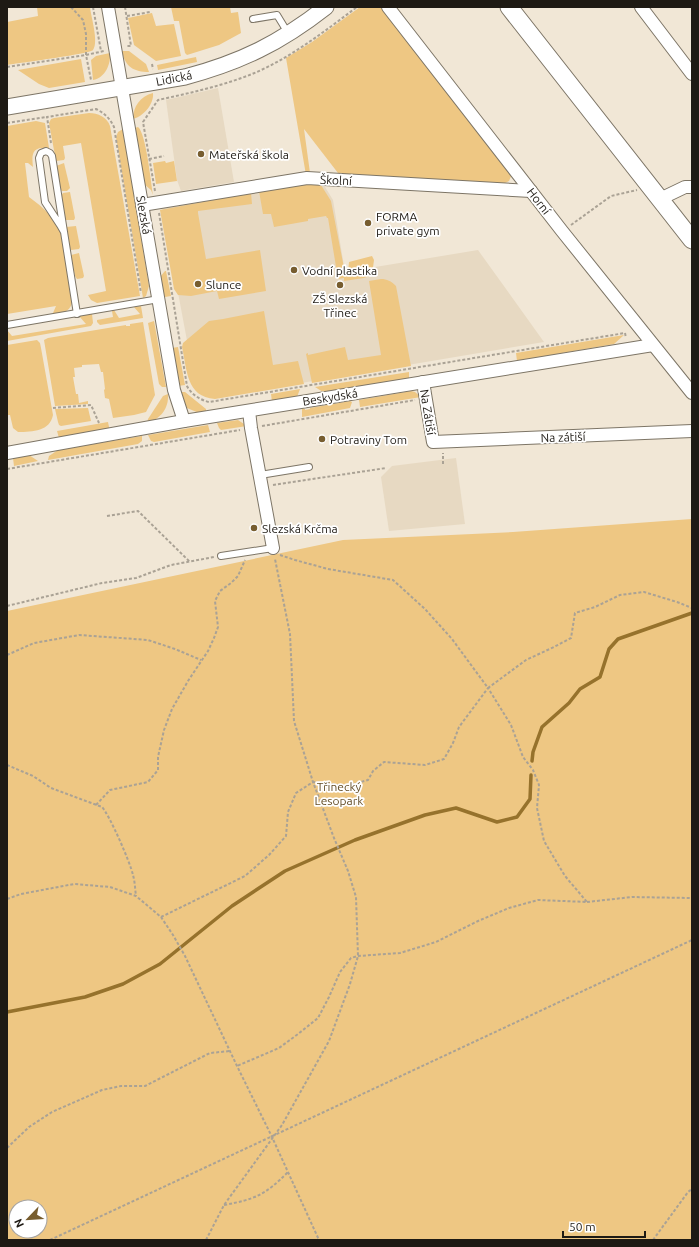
<svg xmlns="http://www.w3.org/2000/svg" width="699" height="1247" font-family="Ubuntu,sans-serif">
<rect width="100%" height="100%" fill="#f1e7d6"/>
<g fill="#e7d9c2">
<polygon points="218,88 234,182 181,191 177,180 166,100"/>
<polygon points="322,182 333,200 345,272 478,250 544,342 213,398 194,378 162,207 304,183"/>
<polygon points="456,458 465,524 389,531 381,477 392,466"/>
</g>
<g fill="#eec783" fill-rule="evenodd">
<path d="M 37,7 L 90,7 C 91,17 99,42 93,50 C 90,54 18,63 7,65 L 7,22 L 38,16 Z"/>
<polygon points="171,7 230,7 231,13 238,12 241,33 219,45 187,55 185,53 179,21 174,21"/>
<polygon points="360,7 380,7 512,174 509,181 503,184 348,176 338,173 304,129 310,173 306,175 286,58 312,42"/>
<polygon points="152,13 156,26 174,24 181,56 156,61 134,45 128,18"/>
<path d="M 122,51 L 129,51 L 146,64 L 149,72 C 134,72 125,67 122,51 Z"/>
<path d="M 110,53 C 111,64 105,78 93,80 L 91,60 L 96,56 Z"/>
<polygon points="196,57 197,62 158,70 157,65"/>
<polygon points="81,59 85,82 49,88 39,84 18,70"/>
<path d="M 153,93 C 154,104 144,116 133,119 C 133,107 140,96 153,93 Z"/>
<path d="M 89,113 C 98,113 107,117 110,126 L 140,296 L 97,303 L 91,300 L 88,295 L 106,291 L 81,143 L 63,146 L 65,158 L 64,160 L 56,161 L 49,123 L 51,119 L 54,118 Z"/>
<path d="M 36,121 L 45,123 L 49,148 C 34,147 31,151 33,167 L 28,163 L 25,163 L 29,197 C 43,207 57,220 63,236 L 72,303 C 69,313 62,313 53,313 L 56,306 L 7,314 L 7,126 Z"/>
<path d="M 138,127 C 146,133 151,183 153,195 L 151,190 L 144,184 L 135,128 Z"/>
<polygon points="123,129 149,286 146,296 143,298 116,137 118,132"/>
<polygon points="165,161 166,163 174,161 177,181 156,184 153,163"/>
<polygon points="64,163 70,188 67,191 62,191 60,189 56,166"/>
<polygon points="315,184 321,185 331,201 345,273 348,272 349,262 372,256 374,260 372,275 364,278 344,281 344,278 338,279 328,218 327,218 326,216 308,219 308,221 274,227 271,214 263,214 259,191 295,185"/>
<polygon points="70,192 75,218 74,220 65,220 61,196 63,193"/>
<polygon points="251,193 252,204 198,211 198,213 206,259 260,250 266,291 219,299 217,291 191,296 178,295 174,289 160,210"/>
<polygon points="76,226 80,247 79,249 71,250 69,246 66,227"/>
<polygon points="79,253 84,276 83,278 77,279 75,276 71,255"/>
<polygon points="165,271 166,271 171,296 165,297 162,293 160,277"/>
<path d="M 381,279 C 387,279 391,281 396,286 L 411,366 L 312,383 L 306,354 L 308,353 L 308,355 L 345,347 L 348,360 L 381,355 L 369,281 Z"/>
<polygon points="141,306 143,318 100,325 97,322 97,320 113,317 112,311 114,310 119,318 140,314 134,307"/>
<path d="M 264,311 L 273,365 L 298,361 L 304,384 L 215,399 C 186,397 187,369 182,347 L 183,343 L 209,321 L 223,319 Z"/>
<polygon points="92,314 93,323 91,326 7,341 7,330 12,336 86,324 79,316"/>
<polygon points="154,321 166,387 162,387 159,384 148,323"/>
<polygon points="143,322 155,395 146,412 134,415 113,418 109,399 105,398 104,390 105,389 103,372 101,372 99,364 82,365 82,367 74,368 75,377 73,377 76,394 78,394 79,403 88,401 88,404 55,406 44,340 48,338 126,325 126,326 130,326 130,324"/>
<polygon points="624,335 614,344 517,361 516,353"/>
<path d="M 37,340 L 40,343 L 41,348 L 53,415 C 50,431 33,432 18,432 L 13,428 L 10,415 L 7,415 L 7,345 Z"/>
<polygon points="178,347 185,385 178,386 172,348"/>
<polygon points="409,372 409,379 329,392 323,392 315,387"/>
<polygon points="300,389 297,397 272,402 271,394"/>
<polygon points="411,391 415,392 421,397 360,407 359,400"/>
<polygon points="179,392 185,392 206,409 206,413 199,413 187,408"/>
<path d="M 168,394 C 169,409 160,419 147,423 L 148,419 L 163,396 Z"/>
<polygon points="350,401 352,402 350,408 302,417 302,409 305,409 305,410 310,409 310,408"/>
<polygon points="88,408 91,421 61,426 59,425 58,422 55,409"/>
<polygon points="238,420 247,426 221,430 219,428 217,423"/>
<polygon points="108,422 110,432 59,438 57,431"/>
<polygon points="208,425 210,432 154,442 151,441 148,435"/>
<polygon points="142,436 142,441 138,444 48,460 49,456 58,450"/>
<polygon points="29,455 38,461 14,466 13,458"/>
<path d="M 692,519 L 692,1240 L 7,1240 L 7,611 L 343,540 L 513,532 ZM 16,1207 L 40,1207 L 40,1231 L 16,1231 Z"/>
</g>
<g fill="none" stroke-linecap="round" stroke-linejoin="round">
<g stroke="#96722c" stroke-width="3.5">
<polyline points="532,761 533,752 542,727 569,703 580,689 600,677 609,649 618,639 692,613"/>
<polyline points="7,1012 85,997 123,984 160,964 232,906 285,871 355,840 425,815 456,808 497,822 517,817 530,799 531,775"/>
</g>
<defs>
<g id="service">
<polyline points="253,19 277,15 288,33"/>
<polyline points="64,232 60,225 45,202 39,158 41,153 46,151 50,153 52,156 77,314"/>
<polyline points="7,325 159,299"/>
<polyline points="260,475 309,467"/>
<polyline points="221,556 273,548"/>
</g>
<g id="minor">
<polyline points="108,7 174,390 184,421"/>
<polyline points="388,7 562,231 692,393"/>
<polyline points="641,7 692,74"/>
<polyline points="660,199 685,187 692,187"/>
<polyline points="142,205 307,178 531,191"/>
<polyline points="423,382 433,442 692,431"/>
<polyline points="249,411 251,428 273,548"/>
<polyline points="7,453 184,421 653,345"/>
</g>
<path id="tertiary" d="M 7,107 L 185,77 C 241,62 280,43 326,7"/>
<polyline id="secondary" points="509,7 692,240"/>
</defs>
<use href="#service" stroke="#7d7566" stroke-width="8"/>
<use href="#minor" stroke="#7d7566" stroke-width="14"/>
<use href="#tertiary" stroke="#7d7566" stroke-width="17"/>
<use href="#secondary" stroke="#7d7566" stroke-width="19"/>
<g stroke="#aaa295" stroke-width="2" stroke-dasharray="3 2" stroke-linecap="butt">
<polyline points="71,7 83,20 86,34 86,55 91,80"/>
<polyline points="93,7 101,51"/>
<polyline points="125,7 131,46 126,46"/>
<polyline points="127,16 150,12"/>
<polyline points="152,64 153,69"/>
<polyline points="7,67 86,55 104,51"/>
<polyline points="7,123 47,117"/>
<path d="M 51,143 L 47,117 L 96,109 C 104,113 110,118 114,127 L 141,293"/>
<polyline points="149,159 164,156"/>
<path d="M 155,191 L 143,122 L 158,100 C 190,93 222,86 252,74 C 289,59 325,31 357,7"/>
<path d="M 159,213 L 187,386 C 191,394 200,400 209,402 L 625,333 L 626,338"/>
<polyline points="571,225 611,196 637,190"/>
<polyline points="53,408 91,405 99,423"/>
<polyline points="262,426 415,400"/>
<polyline points="443,464 443,453"/>
<polyline points="7,469 240,430"/>
<polyline points="273,485 386,468"/>
<polyline points="107,516 138,511 190,562"/>
<polyline points="280,555 295,560 328,569 393,580 425,609 452,639 488,688 526,660 554,647 571,638 575,613 595,607 620,595 644,592 677,602 692,608"/>
<polyline points="7,606 102,583 136,578 171,565 214,557"/>
<polyline points="7,655 34,643 79,635 148,640 175,649 201,660"/>
<path d="M 7,765 L 33,776 L 51,788 L 102,807 C 110,816 130,862 133,875 C 135,882 135,889 136,896"/>
<polyline points="96,805 110,790 148,782 158,770 158,757 164,730 172,709 188,681 208,651 214,638 218,627 215,601 220,591 231,583 238,576 245,560"/>
<polyline points="7,899 21,894 74,884 110,887 136,896 161,917 173,935 185,956 237,1066 272,1137 319,1240"/>
<polyline points="587,902 632,897 692,898"/>
<polyline points="161,917 245,876 269,855 286,836 288,812 296,793 313,782 347,786 368,780 373,771 384,762 425,765 444,759 453,743 459,727 488,688 511,725 523,757 533,770 539,785 537,808 544,841 565,876 587,902 538,900 509,908 478,921 436,942 400,953 358,956 351,958 340,972 329,997 318,1018 298,1034 279,1048 237,1066"/>
<polyline points="7,1148 29,1127 52,1112 102,1090 121,1086 145,1086 210,1053 230,1051"/>
<path d="M 224,1205 C 256,1199 265,1195 288,1172"/>
<polyline points="50,1240 692,940"/>
<polyline points="206,1240 224,1205 282,1125 329,1041 350,984 358,956 356,897 348,871 334,838 313,782 294,721 290,634 275,559"/>
<polyline points="653,1240 688,1192 692,1189"/>
</g>
<use href="#service" stroke="#fff" stroke-width="6"/>
<use href="#minor" stroke="#fff" stroke-width="12"/>
<use href="#tertiary" stroke="#fff" stroke-width="15"/>
<use href="#secondary" stroke="#fff" stroke-width="17"/>
</g>
<g fill="#775d2f" stroke="#fff" stroke-width="1.5">
<circle cx="201" cy="154" r="4"/>
<circle cx="368" cy="223" r="4"/>
<circle cx="294" cy="270" r="4"/>
<circle cx="198" cy="284" r="4"/>
<circle cx="340" cy="285" r="4"/>
<circle cx="322" cy="439" r="4"/>
<circle cx="254" cy="528" r="4"/>
</g>
<g text-anchor="middle" dominant-baseline="central" stroke-width="3.5" stroke-linejoin="round" paint-order="stroke">
<g font-size="12" fill="#1e1a14" stroke="#fff">
<text transform="translate(174 78) rotate(-11)">Lidická</text>
<text transform="translate(336 180) rotate(3)">Školní</text>
<text transform="translate(539 201) rotate(52)">Horní</text>
<text transform="translate(144 215) rotate(80)">Slezská</text>
<text transform="translate(330 397) rotate(-9)">Beskydská</text>
<text transform="translate(428 412) rotate(81)">Na Zátiší</text>
<text transform="translate(563 437) rotate(-2)">Na zátiší</text>
</g>
<g font-size="12" fill="#1e1a14" stroke="#fff" text-anchor="start">
<text x="209" y="154">Mateřská škola</text>
<text x="376" y="216">FORMA<tspan x="376" dy="14">private gym</tspan></text>
<text x="302" y="270">Vodní plastika</text>
<text x="206" y="284">Slunce</text>
<text x="340" y="298" text-anchor="middle">ZŠ Slezská<tspan x="340" dy="14">Třinec</tspan></text>
<text x="330" y="439">Potraviny Tom</text>
<text x="262" y="528">Slezská Krčma</text>
</g>
<g font-size="12" fill="#644e28" stroke="#fff">
<text x="339" y="786">Třinecký<tspan x="339" dy="14">Lesopark</tspan></text>
</g>
</g>
<rect width="699" height="1247" fill="none" stroke="#1e1a14" stroke-width="16"/>
<g transform="translate(28 1219) rotate(245)"><circle r="19" fill="#ffffff" stroke="#a5a3a1"/>
<path d="M0-3L7 15L0 10L-7 15Z" fill="#775d2f"/>
<text y="-6" font-size="11" font-weight="bold" text-anchor="middle" fill="#1e1a14">N</text>
</g>
<path d="M563 1231v6h82v-6" fill="none" stroke="#1e1a14" stroke-width="2"/>
<text x="569" y="1231" font-size="12" fill="#1e1a14" stroke="#ffffff" stroke-width="3" paint-order="stroke">50 m</text>
</svg>
